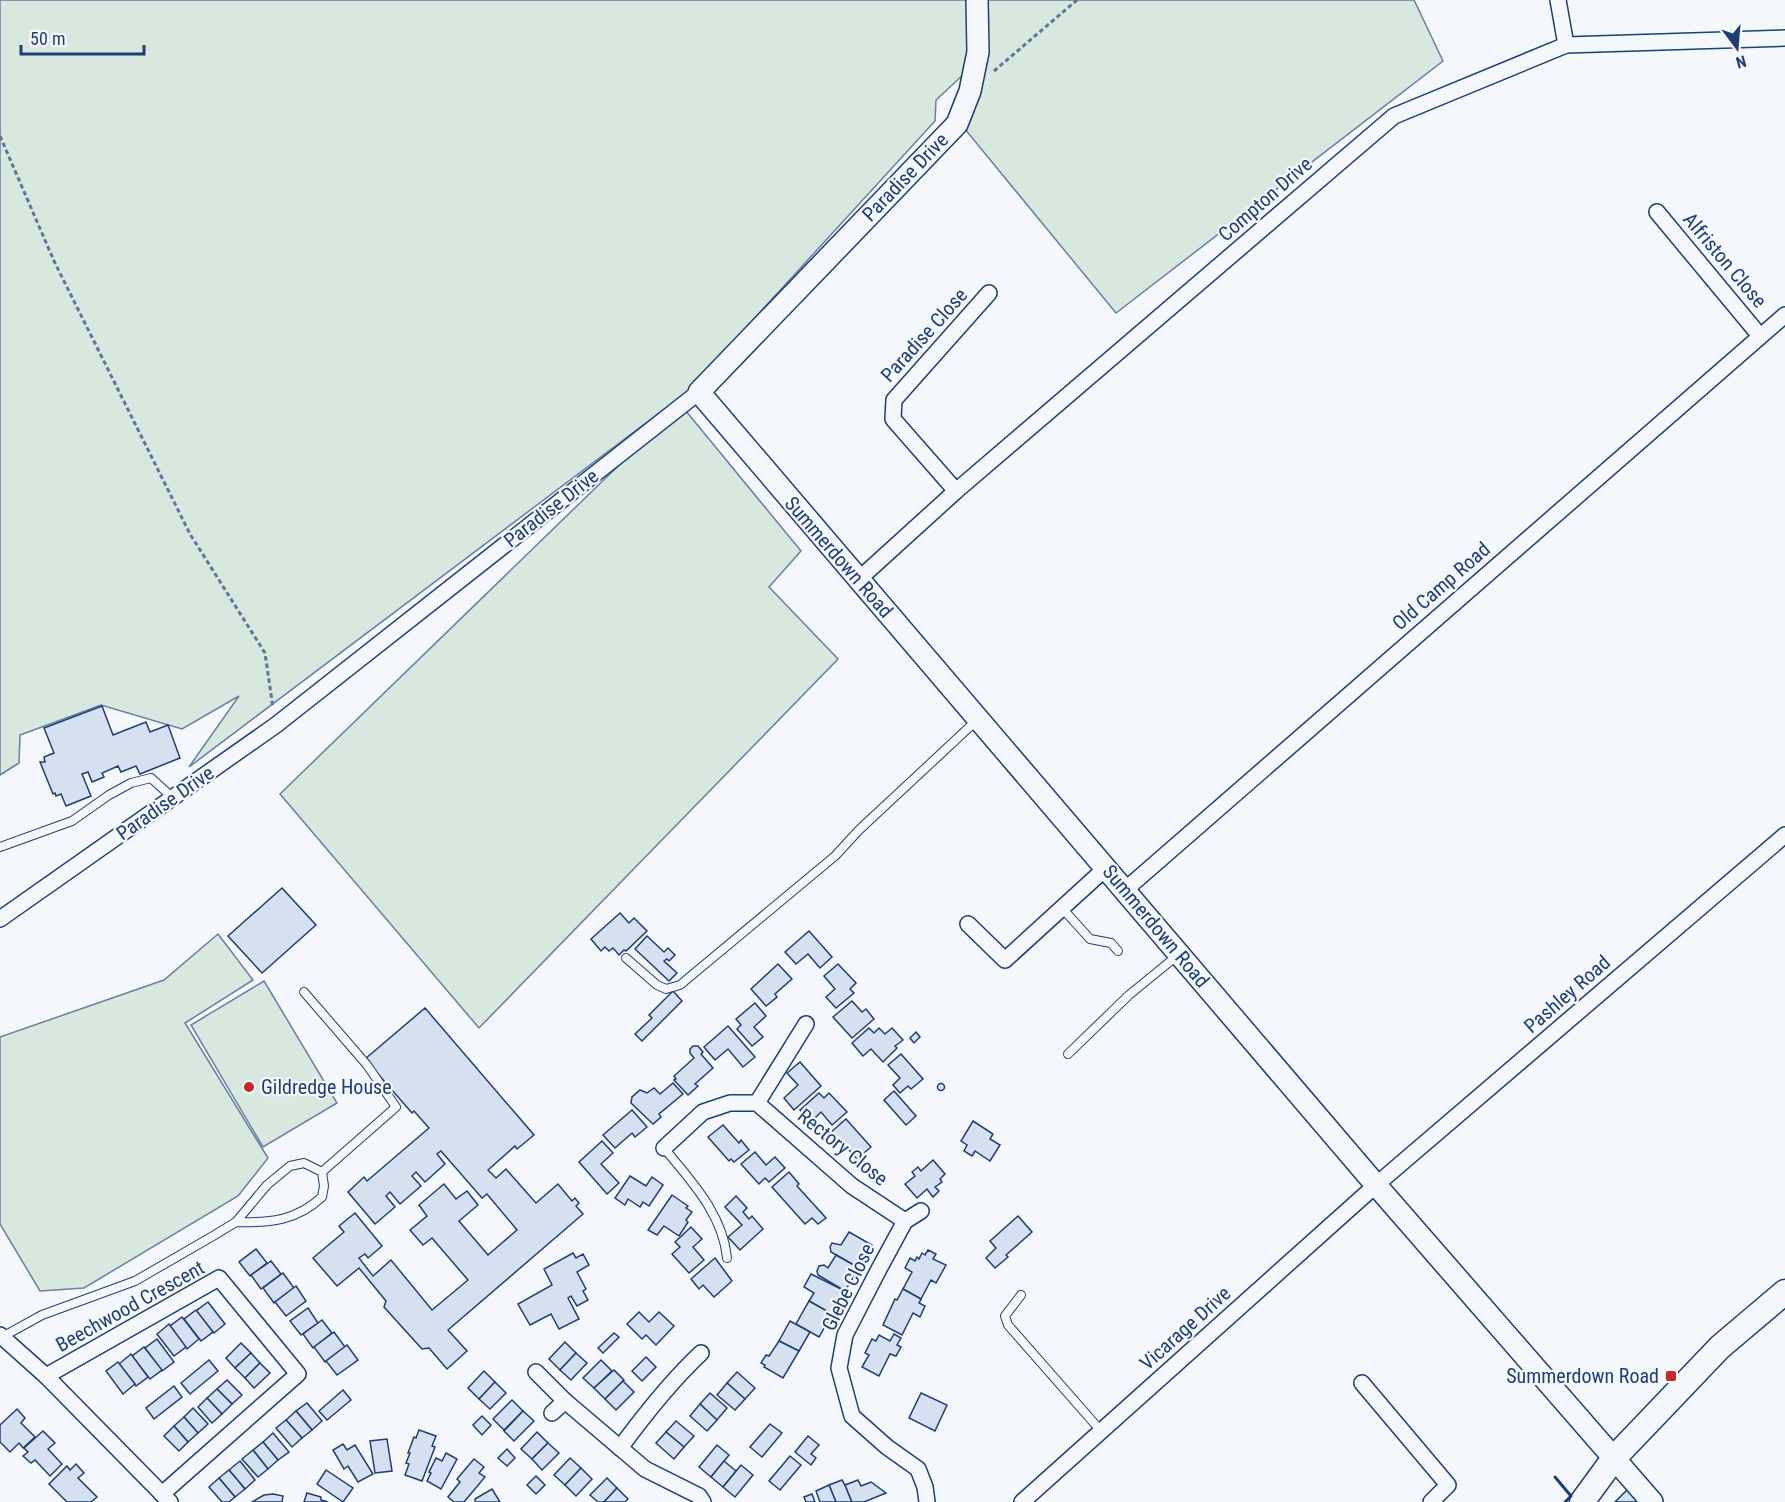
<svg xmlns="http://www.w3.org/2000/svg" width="1785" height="1502" font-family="'Roboto Condensed',sans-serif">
<rect width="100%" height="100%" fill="#f4f7fb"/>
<g fill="#d7e8df" stroke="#687fa3" stroke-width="1.5">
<polygon points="0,0 1414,0 1443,61 1116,313 955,117 980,59 936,100 935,121 687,392 189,767 239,696 182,729 101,705 20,735 19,763 0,775"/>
<polygon points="681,405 801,551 769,587 838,659 479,1028 280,794"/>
<polygon points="218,934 253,980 185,1023 268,1158 238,1196 84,1288 40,1291 0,1224 0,1037 164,980"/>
<polygon points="264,981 337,1103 263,1147 191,1025"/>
</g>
<g fill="#d5e0f0" stroke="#1d3f73" stroke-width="1.5">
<polygon points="102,706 113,735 146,722 150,732 168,725 180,758 140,774 136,766 121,772 118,766 102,773 104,777 92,782 88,772 82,774 91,796 66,806 61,794 56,796 55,793 53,794 40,762 45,762 44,757 54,753 44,728"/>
<polygon points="282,888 316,925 262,973 228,936"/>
<polygon points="620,913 629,923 634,918 647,931 626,951 624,950 619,955 613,948 609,951 605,947 601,951 591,939"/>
<polygon points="809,931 832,957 820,968 808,954 796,964 785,952"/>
<polygon points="647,936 664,952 668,948 675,955 669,961 667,959 664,961 677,973 669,981 635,949"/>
<polygon points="778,964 792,979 775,994 777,997 766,1006 751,989"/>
<polygon points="838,964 856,983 850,989 854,993 836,1008 826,997 835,989 824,976"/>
<polygon points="673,991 682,1001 642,1041 635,1034 652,1018 649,1015"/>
<polygon points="852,1001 862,1012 866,1009 874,1019 852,1038 833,1017"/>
<polygon points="755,1003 766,1016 754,1027 763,1037 752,1046 737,1029 741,1025 736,1019"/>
<polygon points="425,1008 534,1135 517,1149 515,1146 488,1170 496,1178 506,1169 536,1203 558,1184 572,1201 575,1198 579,1203 576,1206 583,1214 448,1330 467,1351 447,1369 429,1348 422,1349 384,1307 386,1301 359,1268 337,1286 313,1258 344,1232 339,1226 355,1213 382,1246 368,1258 365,1254 359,1258 373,1276 391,1260 432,1310 468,1280 432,1238 423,1245 410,1230 427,1216 419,1205 444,1184 456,1199 467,1191 478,1205 459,1221 488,1255 517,1230 487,1194 482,1198 441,1151 437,1154 445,1164 425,1182 416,1172 412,1176 421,1186 400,1204 390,1192 386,1196 395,1207 375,1224 348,1192 364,1177 367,1181 429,1128 414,1111 412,1113 365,1059"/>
<polygon points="728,1026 755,1057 743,1067 728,1049 715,1060 704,1047"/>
<polygon points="869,1028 874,1033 879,1028 885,1034 892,1028 903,1040 895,1046 897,1048 883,1062 871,1049 863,1056 852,1043"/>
<polygon points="916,1032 920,1037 914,1043 910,1038"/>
<polygon points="693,1046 698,1046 703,1052 701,1054 713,1068 695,1084 698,1086 688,1095 674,1080 676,1079 674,1076 694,1058 690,1053 690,1049"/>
<polygon points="901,1054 923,1079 911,1089 908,1086 900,1093 893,1085 900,1078 888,1065"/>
<polygon points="800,1062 821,1086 794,1110 784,1098 798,1085 787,1073"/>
<polygon points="673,1083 683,1094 659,1114 661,1117 653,1124 631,1103 632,1097 640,1090 647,1093 654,1088 660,1094"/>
<circle cx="941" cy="1087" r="3.5"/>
<polygon points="894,1091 916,1116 906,1125 884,1100"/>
<polygon points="819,1093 824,1098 829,1093 847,1112 832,1125 821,1112 811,1122 800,1110"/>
<polygon points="632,1110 647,1127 635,1137 632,1133 615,1148 603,1135"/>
<polygon points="846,1119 871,1147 857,1159 842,1142 840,1144 830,1133"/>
<polygon points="973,1121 993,1134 990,1139 1000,1145 990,1161 975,1151 972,1156 964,1151 967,1145 961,1141"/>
<polygon points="723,1125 739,1143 741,1140 749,1150 734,1162 731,1159 729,1161 708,1137"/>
<polygon points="602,1141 613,1153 601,1164 619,1183 607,1194 579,1162"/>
<polygon points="755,1152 766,1165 775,1157 785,1168 769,1182 765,1178 759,1184 741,1164"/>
<polygon points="933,1160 945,1174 940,1179 942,1182 935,1187 939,1191 933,1197 927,1189 917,1198 905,1184 915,1176 912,1172 918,1167 921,1171"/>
<polygon points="789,1172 799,1184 797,1186 826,1218 818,1224 812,1218 805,1224 772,1187"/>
<polygon points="630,1176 646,1186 652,1177 663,1185 649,1206 643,1202 640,1207 628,1199 625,1205 615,1198"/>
<polygon points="672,1195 688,1206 686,1208 692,1212 686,1220 688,1222 679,1236 664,1226 657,1235 648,1230"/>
<polygon points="736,1196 747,1208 743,1212 749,1219 752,1216 763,1229 740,1250 728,1237 742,1225 725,1207"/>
<polygon points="1018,1216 1032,1232 1006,1255 1008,1257 995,1268 986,1258 996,1248 990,1241"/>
<polygon points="691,1227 702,1239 693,1247 704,1260 689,1273 672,1254 680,1247 675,1242"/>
<polygon points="849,1232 872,1245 859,1268 831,1252 830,1247 832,1243 841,1245"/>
<polygon points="256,1249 267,1263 250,1276 239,1262"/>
<polygon points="928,1250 936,1254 933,1259 946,1265 936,1283 931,1280 921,1299 903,1289 912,1272 905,1268 910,1258 915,1261 917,1257 919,1259 922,1253 925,1255"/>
<polygon points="573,1253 576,1258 583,1254 589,1265 577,1272 586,1289 583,1291 588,1300 577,1306 571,1296 568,1298 579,1319 559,1329 551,1314 530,1325 518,1304 552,1285 544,1269"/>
<polygon points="836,1255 859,1268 845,1291 818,1275 817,1271 819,1266 824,1265 828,1268"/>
<polygon points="715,1258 732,1281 714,1297 703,1285 699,1289 691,1279"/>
<polygon points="271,1261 281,1274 261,1289 251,1275"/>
<polygon points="283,1273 294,1288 274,1303 263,1288"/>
<polygon points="811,1274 845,1291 832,1314 809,1301 814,1293 804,1287"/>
<polygon points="296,1286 306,1301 286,1316 275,1302"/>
<polygon points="903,1289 921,1299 919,1303 925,1306 920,1317 913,1313 902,1335 883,1325 895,1299 897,1300"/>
<polygon points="809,1301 832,1314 819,1337 796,1324"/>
<polygon points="208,1302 225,1324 214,1333 196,1311"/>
<polygon points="308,1308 318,1323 301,1335 290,1321"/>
<polygon points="196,1310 213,1332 201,1341 184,1319"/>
<polygon points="639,1312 649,1322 659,1312 674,1326 656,1345 646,1335 642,1339 627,1324"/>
<polygon points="182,1317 199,1339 187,1349 170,1326"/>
<polygon points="322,1320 332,1333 313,1348 303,1334"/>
<polygon points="790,1321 810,1332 799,1351 779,1341"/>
<polygon points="169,1324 186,1347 174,1356 157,1334"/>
<polygon points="334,1332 345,1347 325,1362 314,1347"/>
<polygon points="614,1333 619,1337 603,1353 598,1348"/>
<polygon points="894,1334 901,1338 897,1345 901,1347 896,1356 890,1354 879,1376 862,1367 869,1355 865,1353 872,1339 876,1341 879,1335 890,1341"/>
<polygon points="157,1339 174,1362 162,1371 145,1348"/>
<polygon points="779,1341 799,1351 783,1378 764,1367 765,1365 761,1363 766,1355 769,1356"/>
<polygon points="565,1342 576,1353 560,1370 549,1359"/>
<polygon points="241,1343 251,1353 235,1368 226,1358"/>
<polygon points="347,1345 358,1360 337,1375 326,1361"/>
<polygon points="144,1347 162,1370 150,1379 132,1356"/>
<polygon points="251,1353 260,1363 245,1378 235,1368"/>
<polygon points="576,1353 587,1363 571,1380 560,1370"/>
<polygon points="131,1354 148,1377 136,1386 119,1364"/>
<polygon points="646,1357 656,1367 642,1381 632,1371"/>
<polygon points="209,1360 218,1371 190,1394 181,1383"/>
<polygon points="601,1360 612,1371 594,1388 583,1378"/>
<polygon points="118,1362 135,1384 123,1394 106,1371"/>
<polygon points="260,1363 270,1373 254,1388 245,1378"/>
<polygon points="614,1370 624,1380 605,1399 594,1388"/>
<polygon points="484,1371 495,1382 479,1399 468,1388"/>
<polygon points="737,1372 755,1388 745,1399 727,1383"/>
<polygon points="227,1380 242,1395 232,1404 217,1389"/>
<polygon points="623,1381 634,1392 616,1410 605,1399"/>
<polygon points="495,1382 506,1393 490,1409 479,1399"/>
<polygon points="727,1383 745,1399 735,1410 717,1395"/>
<polygon points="174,1386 182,1397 154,1419 146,1408"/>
<polygon points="217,1389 232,1404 222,1414 207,1398"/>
<polygon points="343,1390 351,1400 327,1420 319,1411"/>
<polygon points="710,1393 727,1408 717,1420 700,1404"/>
<polygon points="921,1393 947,1405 935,1431 909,1418"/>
<polygon points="207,1398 222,1414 212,1423 198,1407"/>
<polygon points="512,1400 523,1411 504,1430 493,1419"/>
<polygon points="307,1403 322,1421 312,1430 296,1411"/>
<polygon points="700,1404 717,1420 707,1431 690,1416"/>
<polygon points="193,1408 208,1424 198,1433 184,1417"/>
<polygon points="17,1409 25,1418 21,1423 35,1437 23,1448 19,1443 10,1452 0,1442 0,1425"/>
<polygon points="296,1411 312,1430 302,1438 286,1420"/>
<polygon points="523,1411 534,1421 514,1441 504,1431"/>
<polygon points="482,1416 491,1425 482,1435 473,1425"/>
<polygon points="184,1417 198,1433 188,1442 174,1426"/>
<polygon points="286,1420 302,1438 292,1447 276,1428"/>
<polygon points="676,1421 694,1436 684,1447 666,1432"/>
<polygon points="770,1424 782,1433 762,1457 750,1447"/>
<polygon points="174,1426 188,1442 179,1451 164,1436"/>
<polygon points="419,1430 436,1436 432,1446 435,1447 422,1481 405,1475 409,1464 406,1463 410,1453 408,1453 414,1437 416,1438"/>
<polygon points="43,1431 55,1443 48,1449 62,1464 50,1476 35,1460 31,1463 23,1456 28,1452 24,1448"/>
<polygon points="537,1432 548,1443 532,1459 521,1449"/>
<polygon points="666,1432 684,1447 674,1459 656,1443"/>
<polygon points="273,1433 289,1452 278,1460 263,1442"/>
<polygon points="808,1436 819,1445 811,1454 816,1458 811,1465 795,1452"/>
<polygon points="387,1439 392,1471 375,1473 370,1441"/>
<polygon points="263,1442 278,1460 268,1469 253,1450"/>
<polygon points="548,1443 559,1453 542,1470 532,1459"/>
<polygon points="343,1444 347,1450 355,1445 373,1474 358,1482 348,1466 344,1469 333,1450"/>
<polygon points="717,1445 729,1455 711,1477 699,1467"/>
<polygon points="507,1449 515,1458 507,1466 498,1458"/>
<polygon points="253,1450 268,1469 258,1477 242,1459"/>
<polygon points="446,1453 457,1459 441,1489 427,1481 431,1473 429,1472 436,1458 442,1461"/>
<polygon points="790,1456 801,1465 780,1490 769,1481"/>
<polygon points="570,1458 581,1468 565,1485 554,1475"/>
<polygon points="474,1459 484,1467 479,1473 485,1477 464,1502 454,1502 448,1497 460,1482 457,1479"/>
<polygon points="240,1461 255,1480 245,1489 229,1470"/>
<polygon points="724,1461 736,1471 723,1487 711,1477"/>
<polygon points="76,1464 84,1473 78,1478 97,1497 91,1502 67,1502 49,1484 67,1466 70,1470"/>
<polygon points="741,1465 753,1475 735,1497 723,1487"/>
<polygon points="581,1468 592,1479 576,1496 565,1485"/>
<polygon points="229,1470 245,1489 235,1497 219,1478"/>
<polygon points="326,1470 353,1488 343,1502 317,1484"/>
<polygon points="536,1476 545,1485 536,1494 527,1485"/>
<polygon points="219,1478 235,1497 229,1502 222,1502 209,1487"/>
<polygon points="607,1478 617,1488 604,1502 598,1502 590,1495"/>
<polygon points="842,1480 845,1485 852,1502 836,1502 829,1485"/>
<polygon points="858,1480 861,1486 871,1482 886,1493 864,1502 852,1502 845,1485"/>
<polygon points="829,1485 836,1502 820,1502 816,1491"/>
<polygon points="617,1488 628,1499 625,1502 604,1502"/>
<polygon points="492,1489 500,1502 475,1502 475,1499"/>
<polygon points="1628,1489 1637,1502 1615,1502"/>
<polygon points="307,1493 321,1497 321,1500 328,1502 304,1502"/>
<polygon points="273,1494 283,1496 282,1502 252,1502 264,1495"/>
<polygon points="812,1494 815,1502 806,1502 804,1497"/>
</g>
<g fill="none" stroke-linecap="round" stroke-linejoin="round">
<defs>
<g id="lane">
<polyline points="0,847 72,821 109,795 131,783 151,778 173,798"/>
<polyline points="1062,908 1090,939 1111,943 1118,951"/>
<polyline points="626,958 657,985 666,989 680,985 835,856 859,830 977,720"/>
<polyline points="304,992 367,1065 396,1107 322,1172"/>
<polyline points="1068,1054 1129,995 1178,955"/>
<path d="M 664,1148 C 691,1181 723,1214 727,1258"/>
<polyline points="1021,1295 1005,1316 1008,1325 1101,1431"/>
<path d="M 2,1337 L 42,1315 L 135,1281 L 213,1236 L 236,1222 L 267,1185 L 290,1166 L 304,1163 L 322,1172 L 324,1186 L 322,1197 C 296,1221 270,1223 236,1222"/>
</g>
<g id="street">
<polyline points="1558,0 1566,45"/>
<polyline points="1657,212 1760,336"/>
<polyline points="956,491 893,419 894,400 989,293"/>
<polyline points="858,580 956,491 1394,116 1566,45 1785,38"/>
<polyline points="1125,890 1785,315"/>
<polyline points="0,919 276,725 699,392"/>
<polyline points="968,924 1005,960 1107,867"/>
<polyline points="806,1024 757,1103 852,1186 905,1221"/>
<polyline points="664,1148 703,1112 730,1103 757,1103"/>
<polyline points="921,1211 905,1221 879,1269 845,1335 839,1368 852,1416 887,1447 918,1469 925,1487 927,1502"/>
<polyline points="0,1335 46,1376 170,1502"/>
<polyline points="536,1372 565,1401 645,1469 699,1496 703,1502"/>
<polyline points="46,1376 219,1278 298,1374 162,1494"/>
<polyline points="1362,1383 1448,1485 1431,1502"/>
<polyline points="552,1413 565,1401"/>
<path d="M 620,1448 C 645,1414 670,1382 701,1353"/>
<polyline points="1022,1502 1376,1185 1785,835"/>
</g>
<polyline id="secondary" points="977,0 978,52 970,91 957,124 699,392 1376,1185 1652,1502"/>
<polyline id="primary" points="1582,1502 1615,1457 1720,1347 1785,1292"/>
</defs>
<use href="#lane" stroke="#1d3f73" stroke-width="10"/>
<use href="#street" stroke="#1d3f73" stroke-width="18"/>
<use href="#secondary" stroke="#1d3f73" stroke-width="24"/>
<use href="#primary" stroke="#1d3f73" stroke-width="27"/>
<g stroke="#5e769c" stroke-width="3" stroke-dasharray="4.5 3" stroke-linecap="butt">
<polyline points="994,71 1077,0"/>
<polyline points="0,136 54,261 190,534 265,653 273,708"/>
</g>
<use href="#lane" stroke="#f4f7fb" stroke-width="8"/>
<use href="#street" stroke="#f4f7fb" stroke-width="15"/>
<use href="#secondary" stroke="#f4f7fb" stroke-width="21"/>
<use href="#primary" stroke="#f4f7fb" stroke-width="24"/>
<polyline stroke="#1d3f73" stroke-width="3" points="1555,1477 1571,1496 1565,1502"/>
</g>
<g fill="#c62828" stroke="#f4f7fb" stroke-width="2">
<circle cx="249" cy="1087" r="6"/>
<rect x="1665" y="1370" width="12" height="12" rx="3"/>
</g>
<g text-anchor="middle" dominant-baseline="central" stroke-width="4.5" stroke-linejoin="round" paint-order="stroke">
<g font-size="20" fill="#1d3f73" stroke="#f4f7fb">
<text transform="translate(905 177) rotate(-46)">Paradise Drive</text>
<text transform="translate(1265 199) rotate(-41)">Compton Drive</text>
<text transform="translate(1725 260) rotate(50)">Alfriston Close</text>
<text transform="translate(924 335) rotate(-48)">Paradise Close</text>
<text transform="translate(551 508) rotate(-38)">Paradise Drive</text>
<text transform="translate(839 557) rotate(49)">Summerdown Road</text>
<text transform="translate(1441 586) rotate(-41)">Old Camp Road</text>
<text transform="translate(165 803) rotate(-35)">Paradise Drive</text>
<text transform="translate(1156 926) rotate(50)">Summerdown Road</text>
<text transform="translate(1567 994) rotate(-41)">Pashley Road</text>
<text transform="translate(843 1147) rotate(39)">Rectory Close</text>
<text transform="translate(848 1287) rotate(-64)">Glebe Close</text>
<text transform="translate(130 1306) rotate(-29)">Beechwood Crescent</text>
<text transform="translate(1185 1328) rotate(-42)">Vicarage Drive</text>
</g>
<g font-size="20" fill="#1d3f73" stroke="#f4f7fb" text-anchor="start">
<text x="261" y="1087">Gildredge House</text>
<text x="1659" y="1376" text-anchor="end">Summerdown Road</text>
</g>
</g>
<g transform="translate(1737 48) rotate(164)" stroke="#f4f7fb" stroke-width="4.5" paint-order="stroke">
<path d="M0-4.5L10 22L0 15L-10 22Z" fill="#1d3f73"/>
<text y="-9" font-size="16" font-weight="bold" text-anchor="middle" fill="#1d3f73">N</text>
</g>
<path d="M21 45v9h123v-9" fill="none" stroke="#1d3f73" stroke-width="3"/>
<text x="30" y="45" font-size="18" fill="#1d3f73" stroke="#f4f7fb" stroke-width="4.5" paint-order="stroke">50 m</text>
</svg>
